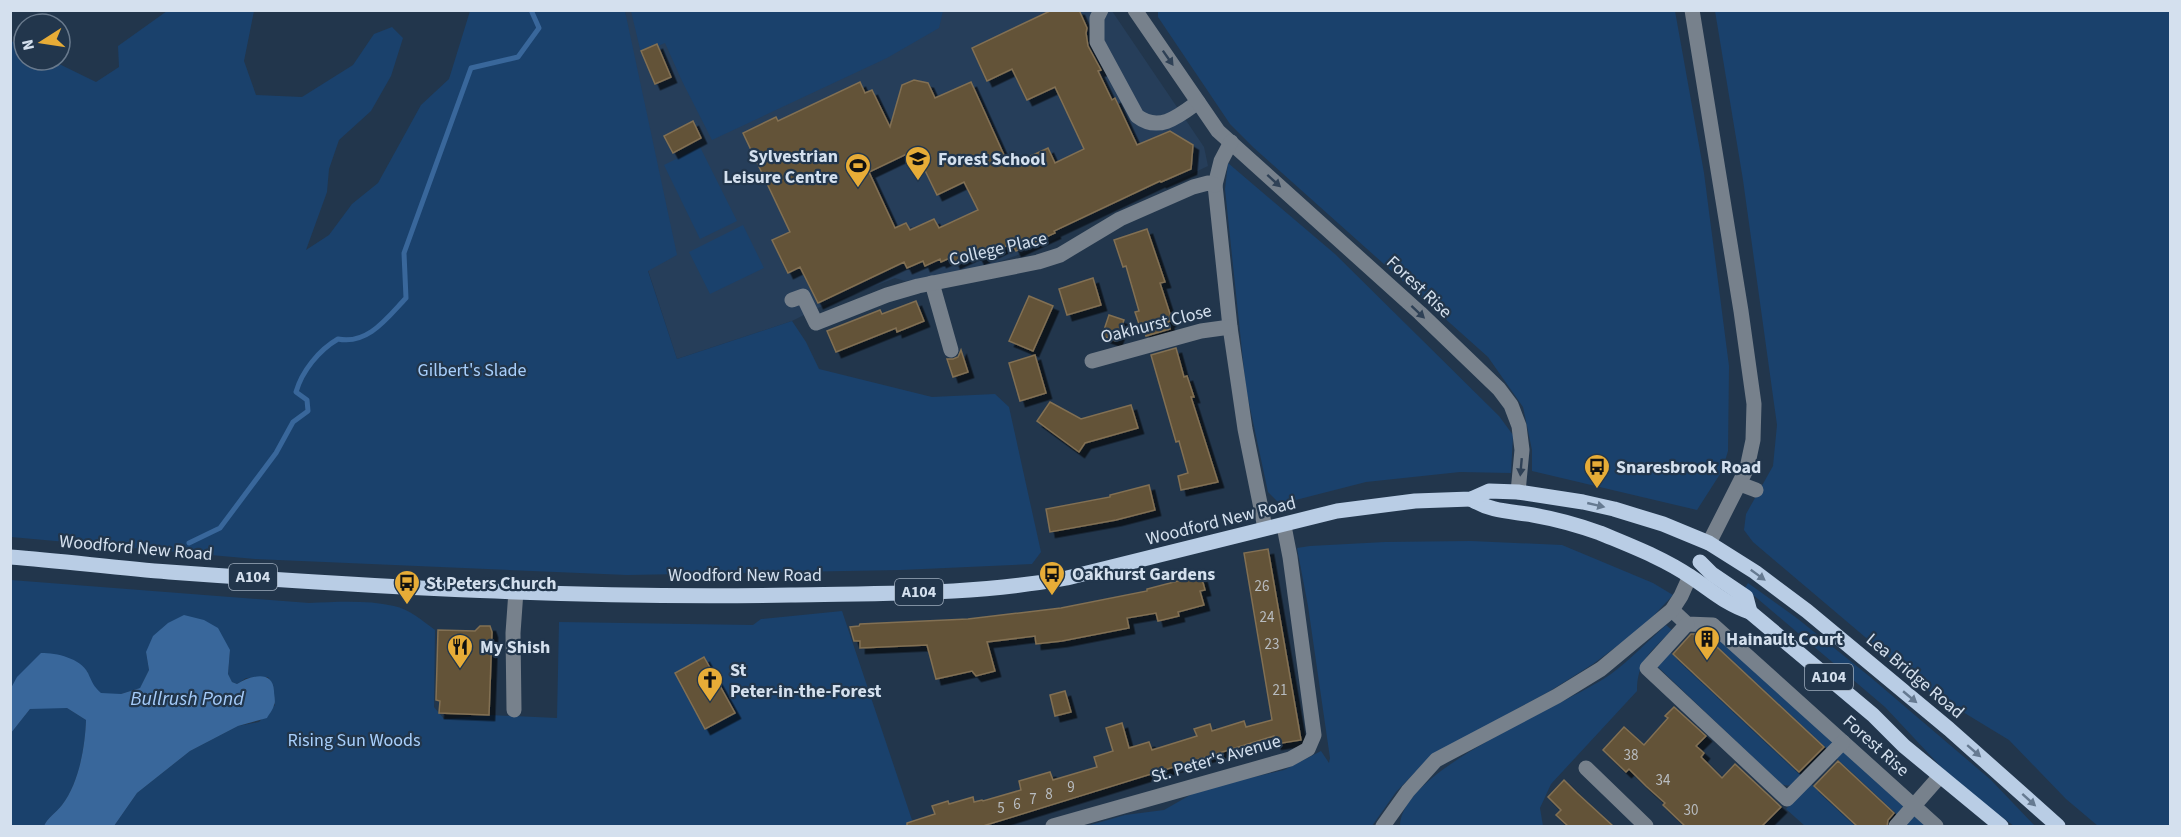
<svg xmlns="http://www.w3.org/2000/svg" width="2181" height="837" font-family="'Source Sans 3',sans-serif">
<defs>
<filter id="shadow"><feDropShadow dx="5.5" dy="5.5" stdDeviation="0" flood-color="#0009"/></filter>
</defs>
<rect width="100%" height="100%" fill="#22364c"/>
<polygon fill="#263e5a" points="625,11 1112,11 1204,147 1208,166 1032,250 972,271 905,281 895,278 818,308 792,321 677,359 648,270"/>
<g fill="#1a416c">
<polygon points="167,11 254,11 244,61 256,95 302,97 353,65 374,34 392,27 403,38 391,76 371,111 339,140 329,169 327,192 306,250 329,235 352,204 378,183 421,105 449,79 470,11 625,11 677,255 648,271 677,359 792,321 806,342 819,369 932,397 995,394 1009,407 1041,552 1032,564 901,570 627,575 255,559 11,537 11,41 24,47 24,60 51,60 96,82 119,67 118,46"/>
<polygon points="631,11 943,11 939,28 887,58 712,140 682,81 665,43 641,53"/>
<polygon points="1158,11 1675,11 1704,173 1729,366 1728,451 1722,471 1697,510 1532,471 1532,450 1523,407 1488,357 1254,148 1230,124 1158,17"/>
<polygon points="1715,11 2170,11 2170,826 2098,826 2066,799 2009,740 1930,692 1753,542 1744,530 1746,514 1773,466 1777,425 1743,180"/>
<polygon points="700,147 737,221 700,239 664,165"/>
<polygon points="1228,163 1335,254 1499,416 1513,435 1511,473 1460,472 1366,482 1280,504 1268,492 1246,389 1225,189"/>
<polygon points="743,225 764,268 710,294 689,252"/>
<polygon points="1471,541 1562,545 1653,583 1673,595 1644,626 1593,664 1550,691 1431,756 1396,792 1372,826 1087,826 1125,815 1164,810 1199,790 1284,770 1321,751 1329,763 1330,758 1308,606 1297,548 1310,546 1385,542"/>
<path d="M 11,580 L 309,603 C 337,602 367,600 394,606 C 409,609 423,621 435,630 L 434,707 L 444,719 L 489,715 L 557,718 L 559,622 L 753,625 L 761,619 L 842,611 L 914,826 L 114,826 L 137,793 L 190,751 L 238,726 L 259,722 L 275,705 L 273,685 L 268,677 L 246,678 L 237,684 L 232,682 L 228,674 L 230,650 L 146,652 L 149,670 L 140,688 L 121,694 L 100,694 L 92,686 L 87,671 L 11,687 Z"/>
<polygon points="1748,583 1798,619 1869,676 1991,780 2035,826 2014,826 1991,809 1943,769 1885,707 1745,588"/>
<path d="M 1666,625 L 1672,630 C 1652,651 1637,660 1637,691 L 1551,784 L 1540,808 L 1543,826 L 1400,826 C 1401,768 1566,706 1611,674 C 1630,660 1648,641 1666,625 Z"/>
<polygon points="1713,625 1936,826 1909,826 1694,626"/>
<path d="M 1670,652 L 1805,778 C 1798,784 1791,788 1781,784 L 1657,666 Z"/>
<path d="M 48,707 L 67,708 L 86,720 C 85,747 79,783 62,805 C 56,813 47,818 44,826 L 11,826 L 11,733 L 30,709 Z"/>
<polygon points="1810,783 1857,826 1805,826 1786,809"/>
</g>
<path fill="#39679b" d="M 184,615 L 204,620 L 218,628 L 230,650 L 228,674 L 232,682 L 237,684 C 250,676 273,669 274,691 C 274,695 276,702 274,705 C 273,710 269,714 267,718 L 238,726 L 190,751 L 137,793 L 114,826 L 44,826 C 47,818 56,813 62,805 C 79,783 85,747 86,720 L 67,708 L 30,709 L 11,733 L 11,688 L 17,677 L 41,653 C 57,653 80,658 88,673 C 92,682 94,687 101,693 L 121,694 L 140,688 L 149,670 L 146,652 L 153,636 L 168,623 Z"/>
<g fill="none" stroke-linecap="round" stroke-linejoin="round">
<path stroke="#39679b" stroke-width="5" d="M 189,543 L 220,528 L 276,453 L 293,422 L 308,411 L 307,400 L 296,392 C 302,371 319,350 338,339 C 368,345 387,318 406,298 L 404,253 L 471,68 L 518,57 L 539,28 L 531,10"/>
</g>
<g fill="#635237" stroke="#827053" stroke-width="1.5" fill-rule="evenodd" filter="url(#shadow)">
<path d="M 1052,10 L 1079,10 L 1087,28 L 1086,33 L 1088,46 L 1101,70 L 1098,71 L 1112,100 L 1115,98 L 1137,145 L 1170,131 L 1193,145 L 1191,169 L 1161,182 L 1160,181 L 1054,231 L 1055,233 L 1016,251 L 1012,243 L 979,259 L 976,253 L 955,263 L 952,257 L 941,262 L 940,259 L 925,266 L 923,261 L 907,268 L 904,262 L 818,303 L 800,267 L 788,273 L 772,240 L 790,232 L 743,133 L 776,117 L 778,121 L 860,82 L 865,93 L 872,90 L 890,127 L 902,85 L 914,80 L 928,83 L 935,98 L 971,82 L 1009,166 L 1048,148 L 1055,163 L 1084,149 L 1055,87 L 1027,100 L 1012,69 L 987,81 L 972,48 ZM 915,150 L 937,195 L 964,182 L 978,210 L 939,228 L 934,219 L 910,230 L 906,223 L 895,228 L 869,172 Z"/>
<polygon points="657,44 671,77 655,84 641,51"/>
<polygon points="693,121 701,138 673,153 664,136"/>
<polygon points="1147,229 1165,282 1160,283 1172,320 1168,322 1170,329 1146,336 1144,329 1141,330 1135,312 1139,311 1126,266 1123,267 1114,240"/>
<polygon points="1093,278 1101,305 1067,315 1059,289"/>
<polygon points="1029,296 1053,306 1033,351 1009,341"/>
<polygon points="916,301 924,321 897,332 896,328 836,352 827,331 880,310 882,314"/>
<polygon points="1109,315 1124,320 1116,341 1102,336"/>
<polygon points="1176,348 1184,377 1187,376 1194,397 1191,397 1218,482 1181,490 1178,476 1188,473 1179,441 1176,442 1151,355"/>
<polygon points="961,350 968,372 953,377 947,359 953,359 958,357"/>
<polygon points="1035,355 1046,393 1020,401 1009,363"/>
<polygon points="1050,402 1081,419 1131,405 1138,428 1085,443 1079,452 1037,421"/>
<polygon points="1149,485 1155,510 1116,520 1050,532 1046,509 1110,497 1110,495"/>
<polygon points="1268,549 1301,740 1276,744 1274,736 983,826 907,826 907,823 935,814 932,806 948,801 949,804 973,797 974,802 982,800 983,801 1021,790 1019,781 1050,772 1053,780 1097,767 1094,757 1113,751 1106,728 1122,723 1129,748 1149,742 1152,750 1197,736 1194,729 1210,724 1212,731 1244,721 1246,727 1272,720 1244,553"/>
<polygon points="1201,575 1205,590 1200,591 1204,605 1178,612 1179,616 1158,621 1156,613 1127,618 1129,628 1062,641 1036,644 1035,636 987,642 995,671 976,676 972,671 936,679 927,645 860,648 860,641 854,641 850,627 859,626 860,624 968,619 1061,608 1147,591 1147,589"/>
<polygon points="480,626 490,626 492,632 489,715 439,713 440,701 436,700 438,630 475,631"/>
<polygon points="1691,634 1703,634 1824,747 1799,772 1673,654"/>
<polygon points="704,657 735,713 705,729 675,673"/>
<polygon points="1065,691 1071,712 1055,716 1050,695"/>
<polygon points="1674,707 1706,736 1696,746 1704,753 1701,757 1722,778 1735,764 1781,807 1762,826 1685,826 1663,805 1665,803 1646,786 1629,769 1626,772 1603,750 1624,727 1644,745 1668,718 1665,716"/>
<polygon points="1838,761 1894,813 1888,820 1887,826 1857,826 1814,786"/>
<polygon points="1564,780 1577,793 1613,826 1568,826 1556,815 1561,810 1548,797"/>
</g>
<g fill="none" stroke-linecap="round" stroke-linejoin="round">
<g stroke="#77818c" stroke-width="15">
<path d="M 1101,10 L 1097,18 L 1097,42 L 1137,116 C 1159,133 1179,116 1198,102"/>
<polyline points="1135,10 1218,131 1420,313 1499,389 1511,405 1519,426 1522,450 1518,492"/>
<polyline points="1692,10 1741,311 1754,404 1753,440 1747,468 1709,543"/>
<polyline points="1231,142 1221,161 1215,185 1230,327 1245,429 1265,528"/>
<polyline points="932,283 951,350"/>
<polyline points="792,300 803,296 816,323 887,295 918,286 1038,262 1060,255 1120,219 1193,187 1208,183 1215,185"/>
<polyline points="1092,361 1201,331 1230,327"/>
<polyline points="1740,484 1756,490"/>
<polyline points="1672,610 1687,624 1713,625 1936,826"/>
<polyline points="1687,624 1647,668 1787,799 1843,742"/>
<polyline points="514,710 513,633 516,591"/>
<polyline points="1586,768 1646,826"/>
<polyline points="1053,826 1290,759 1308,749 1314,735 1290,557 1284,526"/>
<polyline points="1383,826 1408,791 1436,760 1557,696 1601,669 1672,610 1681,596 1690,576"/>
<polyline points="1896,826 1940,776"/>
</g>
<g stroke="#b9cde5" stroke-width="15">
<path d="M 1471,499 C 1492,512 1509,511 1533,515 C 1556,519 1578,525 1600,533 C 1631,546 1663,558 1691,577 C 1711,590 1727,605 1750,612 L 1873,715 L 1904,746 L 2001,826"/>
<path d="M 10,557 C 64,561 116,568 169,572 C 376,587 584,599 791,595 C 883,593 976,595 1067,578 L 1337,511 L 1415,501 L 1471,499 L 1489,491 L 1518,492 L 1583,502 L 1614,509 L 1663,524 L 1709,543 L 1755,572 L 1807,611 L 1949,729 L 2058,826"/>
<polyline points="1700,562 1712,574 1746,597 1750,612"/>
</g>
</g>
<defs><path id="oneway-solid" d="M-6-.8H1V-3.2L6.5 0L1 3.2V.8H-6Z" transform="scale(1.5)"/></defs>
<g fill="#2f4156">
<use href="#oneway-solid" transform="translate(1168 58) rotate(55)"/>
<use href="#oneway-solid" transform="translate(1274 181) rotate(42)"/>
<use href="#oneway-solid" transform="translate(1418 312) rotate(43)"/>
<use href="#oneway-solid" transform="translate(1521 467) rotate(95)"/>
</g>
<g fill="#667a91">
<use href="#oneway-solid" transform="translate(1596 505) rotate(13)"/>
<use href="#oneway-solid" transform="translate(1758 575) rotate(36)"/>
<use href="#oneway-solid" transform="translate(1910 697) rotate(40)"/>
<use href="#oneway-solid" transform="translate(1974 751) rotate(41)"/>
<use href="#oneway-solid" transform="translate(2029 800) rotate(42)"/>
</g>
<defs>
<symbol id="school-pin" viewBox="-11 -11 22 30"><path d="M0 17L-7.5 6A9.5 9.5 0 1 1 7.5 6Z" fill="#e7ac37" stroke="#22364c"/><path d="M0-5L7-2L0 1L-7-2ZM-4 1L0 2.5L4 1V4Q0 6-4 4Z" fill="#111"/></symbol>
<symbol id="stadium-pin" viewBox="-11 -11 22 30"><path d="M0 17L-7.5 6A9.5 9.5 0 1 1 7.5 6Z" fill="#e7ac37" stroke="#22364c"/><path d="M0-5a6.5 5 0 1 0 0 10a6.5 5 0 1 0 0-10ZM-3.5-1.8h7v3.6h-7Z" fill="#111"/></symbol>
<symbol id="bus-pin" viewBox="-11 -11 22 30"><path d="M0 17L-7.5 6A9.5 9.5 0 1 1 7.5 6Z" fill="#e7ac37" stroke="#22364c"/><path d="M-5-6H5V4H4V6H2V4H-2V6H-4V4H-5ZM-3.5-4V0h7V-4ZM-3.5 1.2v1.5H-2V1.2ZM2 1.2v1.5H3.5V1.2Z" fill="#111"/></symbol>
<symbol id="building-pin" viewBox="-11 -11 22 30"><path d="M0 17L-7.5 6A9.5 9.5 0 1 1 7.5 6Z" fill="#e7ac37" stroke="#22364c"/><path d="M-4-6H4V6H1V3H-1V6H-4ZM-2.5-4.3h1.7v1.8h-1.7ZM.8-4.3h1.7v1.8H.8ZM-2.5-1h1.7V.8h-1.7ZM.8-1h1.7V.8H.8Z" fill="#111"/></symbol>
<symbol id="restaurant-pin" viewBox="-11 -11 22 30"><path d="M0 17L-7.5 6A9.5 9.5 0 1 1 7.5 6Z" fill="#e7ac37" stroke="#22364c"/><path d="M-5-6h1v4h1v-4h1v4h1v-4h1v5L-1.5 .5V6h-2V.5L-5-1ZM5-6V6H3V1.5H1.5Q1.5-4 5-6Z" fill="#111"/></symbol>
<symbol id="church-pin" viewBox="-11 -11 22 30"><path d="M0 17L-7.5 6A9.5 9.5 0 1 1 7.5 6Z" fill="#e7ac37" stroke="#22364c"/><path d="M-1.2-6h2.4v3.5h3.3v2.4h-3.3V6h-2.4V-.1h-3.3v-2.4h3.3Z" fill="#111"/></symbol>
</defs>
<g fill-rule="evenodd">
<use href="#school-pin" x="903" y="144" width="30" height="40"/>
<use href="#stadium-pin" x="843" y="151" width="30" height="40"/>
<use href="#bus-pin" x="1582" y="452" width="30" height="40"/>
<use href="#bus-pin" x="1037" y="559" width="30" height="40"/>
<use href="#bus-pin" x="392" y="568" width="30" height="40"/>
<use href="#building-pin" x="1692" y="624" width="30" height="40"/>
<use href="#restaurant-pin" x="445" y="632" width="30" height="40"/>
<use href="#church-pin" x="695" y="665" width="30" height="40"/>
</g>
<g text-anchor="middle" dominant-baseline="central" stroke-width="4.5" stroke-linejoin="round" paint-order="stroke">
<g font-size="15" fill="#b8bcc0">
<text x="1262" y="586">26</text>
<text x="1267" y="617">24</text>
<text x="1272" y="644">23</text>
<text x="1280" y="690">21</text>
<text x="1631" y="755">38</text>
<text x="1663" y="780">34</text>
<text x="1071" y="787">9</text>
<text x="1049" y="794">8</text>
<text x="1033" y="799">7</text>
<text x="1017" y="804">6</text>
<text x="1001" y="808">5</text>
<text x="1691" y="810">30</text>
</g>
<g fill="#22364c" stroke="#9fadbd" stroke-width="1.5">
<rect x="229" y="564" width="48" height="26" rx="4.5"/>
<rect x="895" y="579" width="48" height="26" rx="4.5"/>
<rect x="1805" y="664" width="48" height="26" rx="4.5"/>
</g>
<g font-size="16" font-weight="bold" fill="#d4e0ee">
<text x="253" y="577">A104</text>
<text x="919" y="592">A104</text>
<text x="1829" y="677">A104</text>
</g>
<g font-size="18" font-weight="bold" fill="#d4e0ee" stroke="#22364c" text-anchor="start">
<text x="838" y="156" text-anchor="end">Sylvestrian<tspan x="838" dy="21">Leisure Centre</tspan></text>
<text x="938" y="159">Forest School</text>
<text x="1616" y="467">Snaresbrook Road</text>
<text x="1072" y="574">Oakhurst Gardens</text>
<text x="426" y="583">St Peters Church</text>
<text x="1726" y="639">Hainault Court</text>
<text x="480" y="647">My Shish</text>
<text x="730" y="670">St<tspan x="730" dy="21">Peter-in-the-Forest</tspan></text>
</g>
<g font-size="18" fill="#d4e0ee" stroke="#22364c">
<text transform="translate(998 249) rotate(-13)">College Place</text>
<text transform="translate(1419 287) rotate(43)">Forest Rise</text>
<text transform="translate(1156 324) rotate(-14)">Oakhurst Close</text>
<text transform="translate(1221 521) rotate(-14)">Woodford New Road</text>
<text transform="translate(136 548) rotate(5)">Woodford New Road</text>
<text x="745" y="575">Woodford New Road</text>
<text transform="translate(1915 676) rotate(40)">Lea Bridge Road</text>
<text transform="translate(1876 746) rotate(42)">Forest Rise</text>
<text transform="translate(1216 759) rotate(-16)">St. Peter's Avenue</text>
</g>
<g font-size="18" fill="#a8cffc" stroke="#22364c">
<text x="472" y="370">Gilbert's Slade</text>
<text x="354" y="740">Rising Sun Woods</text>
</g>
<g font-size="20" font-style="italic" fill="#a5cbf9" stroke="#22364c">
<text x="187" y="699">Bullrush Pond</text>
</g>
</g>
<rect width="2181" height="837" fill="none" stroke="#d4e0ee" stroke-width="24"/>
<g transform="translate(42 42) rotate(258)"><circle r="28" fill="#22364c" stroke="#697a8d" stroke-width="1.5"/>
<path d="M0-4.5L10 22L0 15L-10 22Z" fill="#e7ac37"/>
<text y="-9" font-size="16" font-weight="bold" text-anchor="middle" fill="#d4e0ee">N</text>
</g>
</svg>
